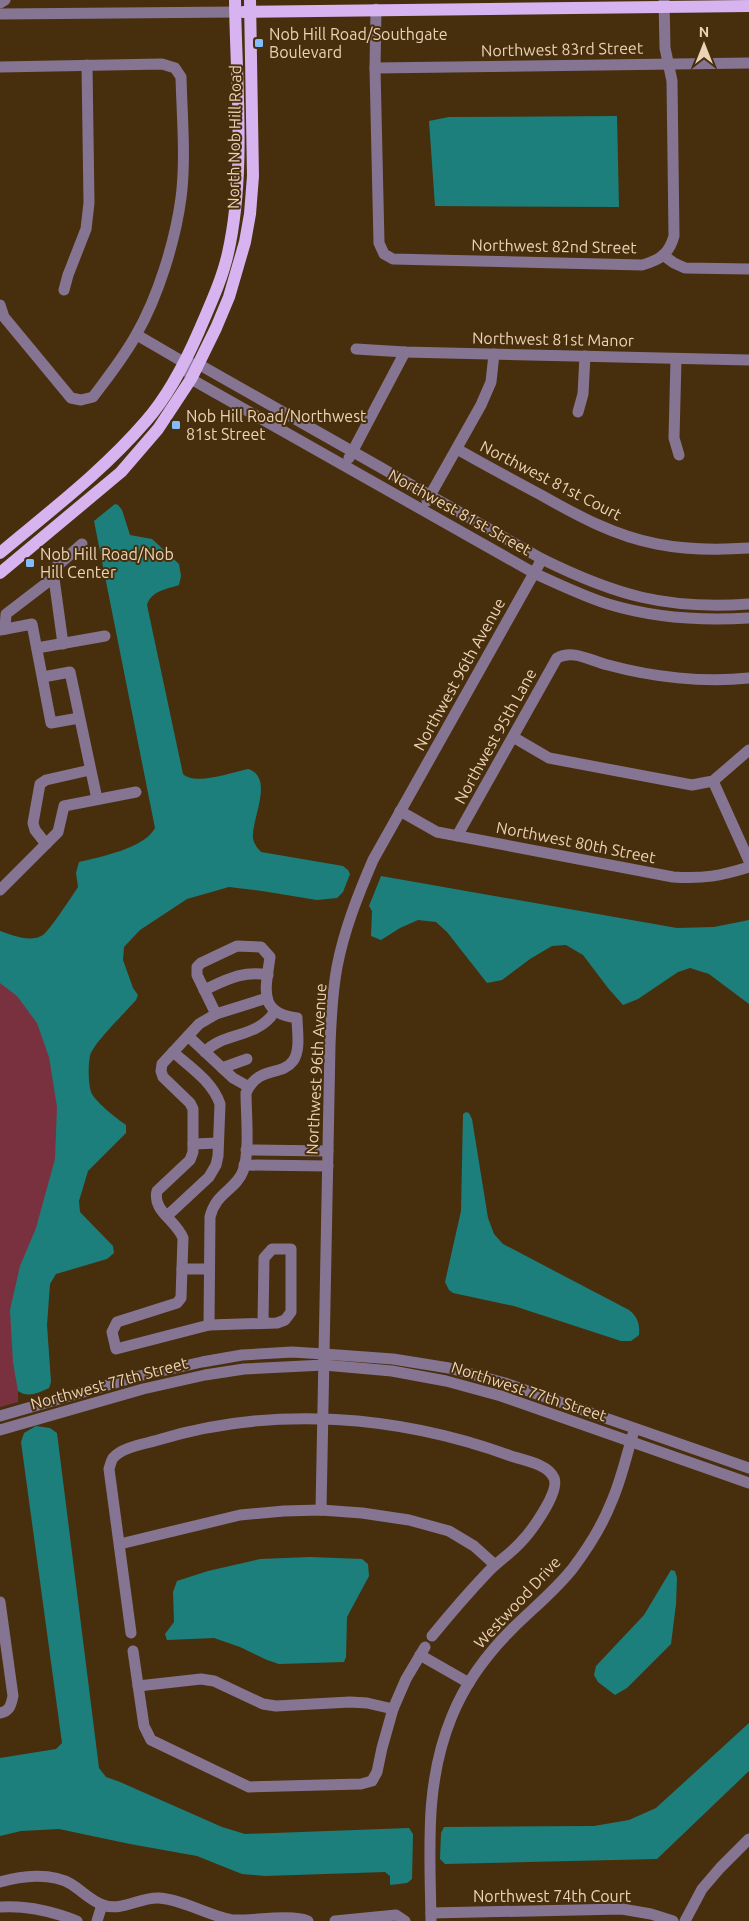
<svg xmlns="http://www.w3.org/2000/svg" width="749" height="1921" font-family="Ubuntu,sans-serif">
<rect width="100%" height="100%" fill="#472f0e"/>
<polygon fill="#7a313f" points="0,979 26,1000 53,1050 62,1119 18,1391 18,1402 0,1407"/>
<g fill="#1d7f7b">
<polygon points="617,116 619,207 435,206 429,121 449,117"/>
<path d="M 115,504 L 118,505 L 122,510 L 130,535 L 152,539 L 179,564 L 181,576 L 179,585 C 167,589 151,591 147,605 L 183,774 C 195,786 233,772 248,769 C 275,777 251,820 253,838 C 254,844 257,848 261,852 L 343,866 L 348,870 L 350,874 L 343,892 L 337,898 L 317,900 L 262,891 L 229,887 L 187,899 L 140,930 L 124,947 L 123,960 L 133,988 L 138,995 L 136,1000 C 126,1012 93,1043 90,1056 C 88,1064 88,1087 92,1094 C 98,1104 116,1118 126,1125 L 126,1133 L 88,1171 L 79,1201 L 80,1212 L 113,1246 L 114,1253 L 107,1259 L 56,1274 L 50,1284 L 47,1325 L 51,1382 L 49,1388 C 38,1393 28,1398 18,1391 L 13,1362 L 10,1310 L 20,1266 L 36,1228 L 55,1159 L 57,1107 L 49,1057 L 37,1023 L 17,996 L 0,983 L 0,931 C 11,935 31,943 43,935 C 49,931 73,895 78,887 L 76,873 L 79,862 C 100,857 145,848 155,828 L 94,521 Z"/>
<polygon points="381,876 677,928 714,927 749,920 749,1004 709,974 690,968 678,972 638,999 623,1005 608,988 583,955 566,945 552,946 530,959 502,980 487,983 447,932 436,922 418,920 400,928 381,940 371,936 372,911 369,906"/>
<path d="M 466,1112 L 469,1113 L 472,1119 L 488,1218 L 494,1234 L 503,1244 L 629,1310 C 638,1317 640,1325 639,1335 L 631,1341 L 621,1341 L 514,1306 L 453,1293 L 449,1290 L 445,1282 L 461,1211 L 463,1114 Z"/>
<polygon points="36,1426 50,1428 57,1433 99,1768 106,1777 120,1782 222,1827 245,1834 409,1828 413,1834 412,1879 407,1883 390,1885 390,1876 385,1872 265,1876 242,1874 197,1856 130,1844 59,1829 21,1831 0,1836 0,1758 56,1749 62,1743 21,1442 24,1433"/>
<polygon points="310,1557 362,1559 368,1564 369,1576 347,1617 346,1657 344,1662 279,1664 267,1660 240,1647 214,1638 167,1640 165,1634 174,1622 173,1592 177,1581 208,1571 260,1559"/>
<polygon points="671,1570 675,1571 677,1578 676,1604 671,1644 627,1688 615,1695 598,1682 594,1675 596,1666 644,1615"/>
<polygon points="749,1723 749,1771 657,1859 445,1864 440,1859 441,1833 444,1827 594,1826 629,1820 656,1808"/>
</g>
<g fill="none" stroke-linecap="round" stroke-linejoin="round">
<g stroke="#867592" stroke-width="11">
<polyline points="0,3 5,0"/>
<path d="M 376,9 L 375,68 L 379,243 L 384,254 L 393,259 L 642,265 C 660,260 669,254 674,236 L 672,81 L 665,48 L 664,0"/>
<polyline points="0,14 235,12"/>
<path d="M 0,67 L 162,64 L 175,68 L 181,77 C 182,117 186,159 181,198 C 175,242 158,297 136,335 C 124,357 108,377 93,397 L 81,400 L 71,398 L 4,317 L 0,305"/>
<polyline points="375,68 749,63"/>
<polyline points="663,255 674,263 685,268 749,269"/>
<polyline points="64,290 68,275 86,229 89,203 87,65"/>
<path d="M 137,335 L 185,363 L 200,365 L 542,559 C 615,595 666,610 749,604"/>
<polyline points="356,349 405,352 749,360"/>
<polyline points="676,359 674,438 679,455"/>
<path d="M 188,370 L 191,379 L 534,573 C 558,584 583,596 608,604 C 654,618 702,621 749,618"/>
<polyline points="578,412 583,394 585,356"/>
<path d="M 457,449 C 485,465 513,480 541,495 C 578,516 615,536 657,544 C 687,550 719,550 749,548"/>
<polyline points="349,458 405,352"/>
<polyline points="427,501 481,405 491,382 494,354"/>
<polyline points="5,629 6,614 53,578"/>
<polyline points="0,630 32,624 51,723 79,718"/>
<polyline points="63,644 53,571 57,566 82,544"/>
<polyline points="37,648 105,636"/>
<polyline points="43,677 70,672 97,799"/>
<polyline points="513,737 549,758 692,785 713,781 749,750"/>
<polyline points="713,781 749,861"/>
<path d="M 400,811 L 437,832 L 673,877 C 704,879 720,876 749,867"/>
<path d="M 457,836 L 557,658 C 573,649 591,661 608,665 C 652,677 703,683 749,678"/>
<polyline points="46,844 35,830 33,823 40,784 46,780 90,770"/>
<polyline points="0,890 58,832 64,806 136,792"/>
<path d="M 204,990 C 226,980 243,970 268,975"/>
<polyline points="188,1036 233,1078 249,1087"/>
<path d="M 205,1052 C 222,1032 258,1039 275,1011"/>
<polyline points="222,1068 247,1059"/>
<polyline points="193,1144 218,1143"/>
<polyline points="246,1150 328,1151"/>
<polyline points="244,1165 328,1166"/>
<path d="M 167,1216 L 209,1177 L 216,1165 L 218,1156 L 220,1104 C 212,1081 190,1067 173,1052"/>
<polyline points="182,1269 209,1269"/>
<path d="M 263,1323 L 264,1258 L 272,1249 L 291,1249 L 291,1312 L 285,1320 L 277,1323 L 209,1325 L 116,1349 L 112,1332 L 117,1322 L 177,1303 L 181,1298 L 183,1238 C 176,1220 152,1211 157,1191 L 190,1160 L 193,1152 L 193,1109 L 190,1103 L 163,1077 L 161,1071 L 162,1064 L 199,1024 L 216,1014 L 267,998"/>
<path d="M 209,1325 L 210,1217 C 216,1192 236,1190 243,1171 C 250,1152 246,1114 246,1093 C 258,1065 281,1077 293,1061 C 301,1050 297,1030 297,1018 C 257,1013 266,988 270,957 L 261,947 L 237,946 L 201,963 L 197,967 L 197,975 L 216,1014"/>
<polyline points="0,1416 139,1376 202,1362 242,1355 292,1352 324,1354 393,1359 449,1368 505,1383 749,1468"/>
<polyline points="0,1430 143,1389 205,1375 244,1369 324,1365 392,1371 446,1381 501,1396 749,1483"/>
<path d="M 321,1510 L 330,1045 C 331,1019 332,993 337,967 C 344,930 358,895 373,860 L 542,559"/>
<polyline points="120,1544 240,1515 284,1511 321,1510 362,1513 409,1520 449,1531 474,1546 494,1564"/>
<path d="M 0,1602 L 13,1696 C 11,1705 10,1711 0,1713"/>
<path d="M 131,1633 L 109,1469 C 110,1466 111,1461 113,1458 C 122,1447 145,1444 158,1440 C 273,1405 399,1415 511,1456 C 523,1460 548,1464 554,1478 C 560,1492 531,1532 520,1543 C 510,1554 497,1562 487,1573 C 468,1593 450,1614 432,1636"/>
<polyline points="133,1651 144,1726 151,1740 249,1787 361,1784 372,1781 377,1772 382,1748 393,1709 406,1679 425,1647"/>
<polyline points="420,1655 469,1683"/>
<polyline points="138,1686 201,1679 214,1681 263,1704 276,1706 350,1702 367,1703 393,1709"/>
<path d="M 0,1882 C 21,1876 51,1872 71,1884 C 81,1890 91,1901 103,1905 C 122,1912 139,1897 159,1898 C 184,1900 207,1915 232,1920 C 252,1921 291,1914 308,1921"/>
<path d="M 0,1907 C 28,1905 52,1911 77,1921"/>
<polyline points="431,1913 622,1909 651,1914 673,1921"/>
<polyline points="97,1921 102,1905"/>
<polyline points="335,1921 396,1915 405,1921"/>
<path d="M 431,1921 C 430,1849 424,1784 452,1716 C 465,1684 487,1654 512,1629 C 532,1609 555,1591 573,1568 C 588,1548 602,1526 611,1503 C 621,1481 626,1457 633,1434"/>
<polyline points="685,1921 702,1889 720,1868 749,1839"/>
</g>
<g stroke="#d7b3ef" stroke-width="12">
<polyline points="243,12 749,6"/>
<path d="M 0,553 C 50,511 103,471 146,421 C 168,396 186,361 199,331 C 210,305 222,280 228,253 C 246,172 236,83 235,0"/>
<polyline points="0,573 121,472 158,429 191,379 216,328 229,297 245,242 250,214 253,176 250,0"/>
</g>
</g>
<g fill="#83bcfb" stroke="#472f0e" stroke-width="2">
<rect x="254" y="38" width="10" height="10" rx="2.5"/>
<rect x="171" y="420" width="10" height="10" rx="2.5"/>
<rect x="25" y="558" width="10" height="10" rx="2.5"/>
</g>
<g text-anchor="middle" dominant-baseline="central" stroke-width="4" stroke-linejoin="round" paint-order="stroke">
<g font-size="16" fill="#ecd3b5" stroke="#472f0e" text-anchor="start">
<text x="269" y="34">Nob Hill Road/Southgate<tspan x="269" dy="18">Boulevard</tspan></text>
<text x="186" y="416">Nob Hill Road/Northwest<tspan x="186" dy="18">81st Street</tspan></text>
<text x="40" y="554">Nob Hill Road/Nob<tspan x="40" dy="18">Hill Center</tspan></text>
</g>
<g font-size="16" fill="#ecd3b5" stroke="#472f0e">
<text transform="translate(562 49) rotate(-1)">Northwest 83rd Street</text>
<text transform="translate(234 137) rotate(-89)">North Nob Hill Road</text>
<text transform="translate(554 246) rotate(1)">Northwest 82nd Street</text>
<text transform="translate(553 339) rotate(1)">Northwest 81st Manor</text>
<text transform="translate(551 480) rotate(27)">Northwest 81st Court</text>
<text transform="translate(460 512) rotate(29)">Northwest 81st Street</text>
<text transform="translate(459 674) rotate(-61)">Northwest 96th Avenue</text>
<text transform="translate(495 736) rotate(-61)">Northwest 95th Lane</text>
<text transform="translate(576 842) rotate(11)">Northwest 80th Street</text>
<text transform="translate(316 1069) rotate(-87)">Northwest 96th Avenue</text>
<text transform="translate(109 1383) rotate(-15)">Northwest 77th Street</text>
<text transform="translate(529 1391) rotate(18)">Northwest 77th Street</text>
<text transform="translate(517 1602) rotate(-47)">Westwood Drive</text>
<text x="552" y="1896">Northwest 74th Court</text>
</g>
</g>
<g transform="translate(704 45)" stroke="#472f0e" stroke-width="4" paint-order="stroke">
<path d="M0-4L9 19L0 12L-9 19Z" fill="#ecd3b5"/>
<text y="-8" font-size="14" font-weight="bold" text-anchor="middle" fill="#ecd3b5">N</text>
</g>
</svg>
